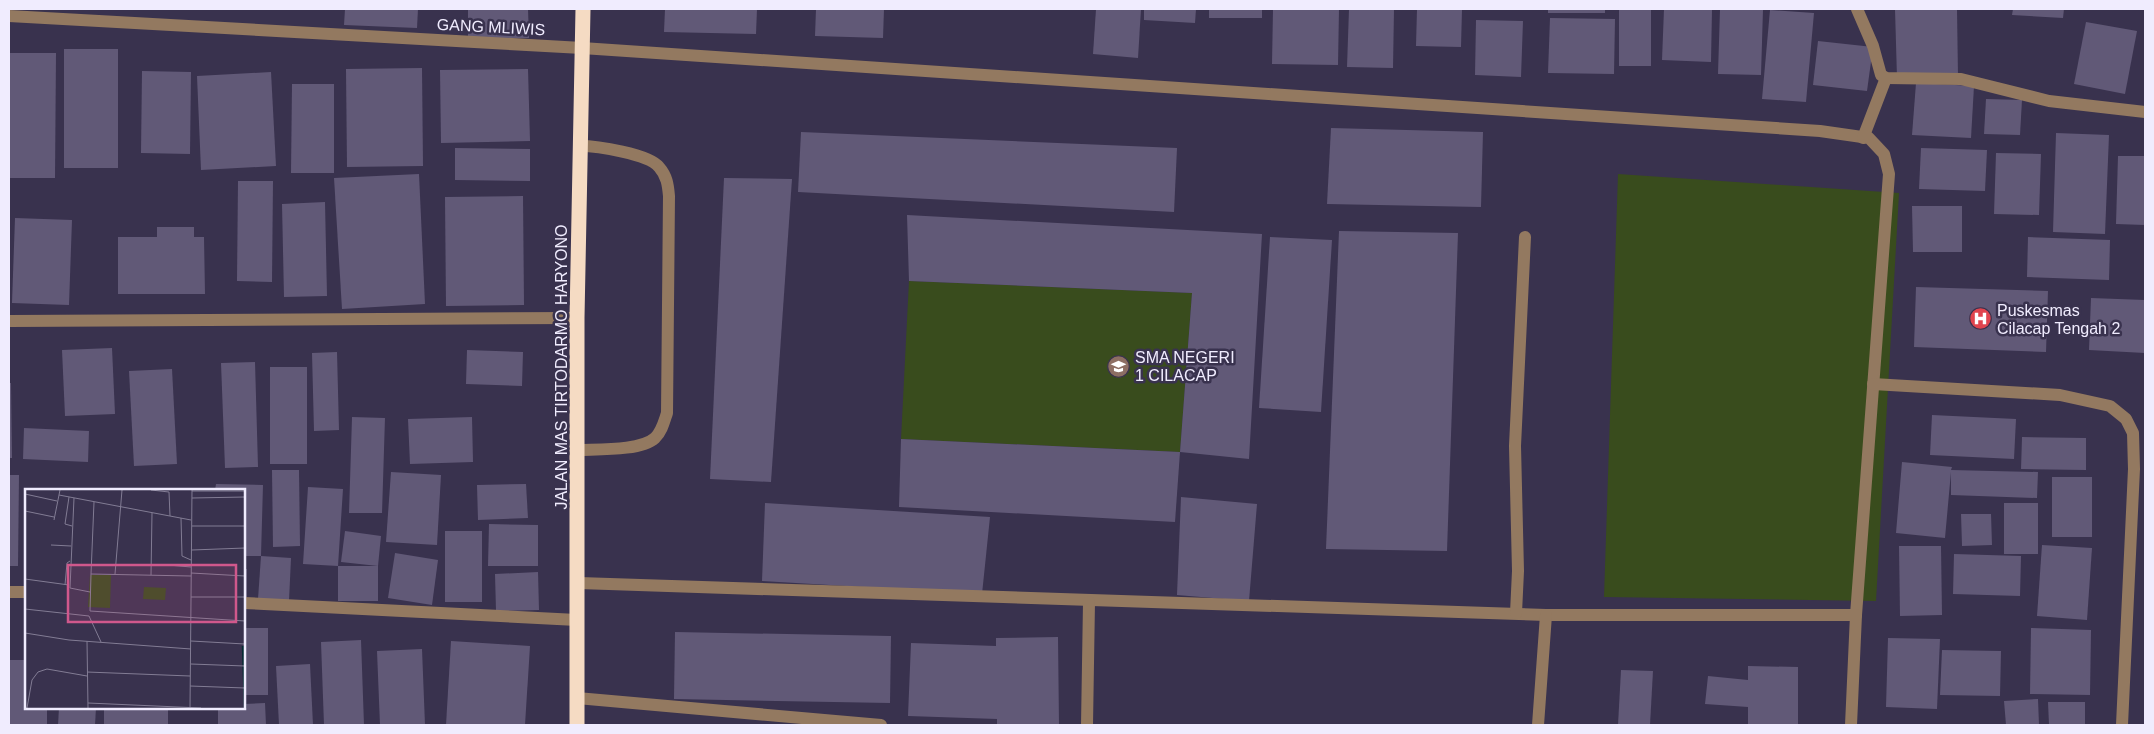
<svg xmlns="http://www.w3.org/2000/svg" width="2154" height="734" font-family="Arial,sans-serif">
<rect width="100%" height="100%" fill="#39324e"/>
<g fill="#394c1d">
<polygon points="1618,174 1899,193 1876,601 1604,597"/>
<polygon points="909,281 1192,293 1180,452 901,439"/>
</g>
<g fill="#615977">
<polygon points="345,9 418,9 417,28 344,25"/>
<polygon points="468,9 528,9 529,38 468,39"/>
<polygon points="665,9 757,9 756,34 664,32"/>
<polygon points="816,9 884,9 883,38 815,36"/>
<polygon points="1096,9 1141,9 1138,58 1093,54"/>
<polygon points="1144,9 1196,9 1195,23 1144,20"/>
<rect x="1209" y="9" width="53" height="9"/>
<polygon points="1273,9 1339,9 1338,65 1272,64"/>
<polygon points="1349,9 1394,9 1393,68 1347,67"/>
<polygon points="1417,9 1462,9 1461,47 1416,46"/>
<rect x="1548" y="9" width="57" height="4"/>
<rect x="1619" y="9" width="32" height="57"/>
<polygon points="1664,9 1712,9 1711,62 1662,60"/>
<polygon points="1720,9 1763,9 1761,75 1718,74"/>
<polygon points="1895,9 1957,9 1958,77 1897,78"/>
<polygon points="2013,9 2064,9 2063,18 2012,15"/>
<polygon points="1770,10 1814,13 1806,102 1762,99"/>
<polygon points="1550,18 1615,19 1614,74 1548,73"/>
<polygon points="1476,20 1523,21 1521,77 1475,75"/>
<polygon points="2086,22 2137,31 2125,94 2074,84"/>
<polygon points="1818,41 1873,47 1867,91 1813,85"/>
<rect x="64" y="49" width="54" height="119"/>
<polygon points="9,53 56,53 55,178 9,178"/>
<polygon points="422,68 423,166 347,167 346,69"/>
<polygon points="528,69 530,141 441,143 440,70"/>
<polygon points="142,71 191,72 190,154 141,153"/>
<polygon points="271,72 276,166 201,170 197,76"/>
<polygon points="1916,83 1974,86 1971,138 1912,135"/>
<polygon points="292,84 334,84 334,173 291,173"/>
<polygon points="1986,99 2022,100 2020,135 1984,134"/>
<polygon points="1331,128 1483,132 1481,207 1327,204"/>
<polygon points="801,132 1177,148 1174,212 798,192"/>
<polygon points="2056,133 2109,135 2105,234 2053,232"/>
<polygon points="455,148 530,149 530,181 455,180"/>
<polygon points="1921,148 1987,150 1985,191 1919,189"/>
<polygon points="1996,153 2041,154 2039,215 1994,214"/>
<polygon points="2118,156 2145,156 2145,225 2116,224"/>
<polygon points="419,174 425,304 342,309 334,178"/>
<polygon points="724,178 792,179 771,482 710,479"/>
<polygon points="238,181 273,181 272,282 237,281"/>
<polygon points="523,196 524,305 446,306 445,197"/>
<polygon points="325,202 327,296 284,297 282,204"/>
<polygon points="1912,206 1962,206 1962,252 1913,252"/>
<polygon points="907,215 1262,234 1249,459 1180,452 1192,293 909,281"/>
<polygon points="15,218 72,220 69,305 12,303"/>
<polygon points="157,227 194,227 194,237 204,237 205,294 118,294 118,237 157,237"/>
<polygon points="1339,231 1458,233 1447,551 1326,549"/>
<polygon points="1270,237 1332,240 1321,412 1259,408"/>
<polygon points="2028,237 2110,240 2109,280 2027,277"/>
<polygon points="1916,287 2048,291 2046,352 1914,347"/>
<polygon points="2091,298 2145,300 2145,353 2089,350"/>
<polygon points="112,348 115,414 65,416 62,350"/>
<polygon points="467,350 523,352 522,386 466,384"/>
<polygon points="337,352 339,430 314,431 312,353"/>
<polygon points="255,362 258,467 225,468 221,363"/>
<rect x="270" y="367" width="37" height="97"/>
<polygon points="172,369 177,464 134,466 129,371"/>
<polygon points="9,383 11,383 12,458 9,458"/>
<polygon points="1932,415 2016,419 2014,459 1930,455"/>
<polygon points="352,417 385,418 382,513 349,513"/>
<polygon points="472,417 473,462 410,464 408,419"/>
<polygon points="24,428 89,431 88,462 23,459"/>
<polygon points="2022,437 2086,438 2086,470 2021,469"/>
<polygon points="901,439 1180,452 1175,522 899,507"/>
<polygon points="1902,462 1952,467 1951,470 2038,472 2037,498 1951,495 1951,472 1945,538 1896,533"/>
<polygon points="272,470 299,470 300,546 273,547"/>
<polygon points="391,472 441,475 437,545 386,542"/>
<polygon points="9,475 19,475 18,566 9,566"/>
<rect x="2052" y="477" width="40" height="60"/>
<polygon points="216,484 263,485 261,556 244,556 244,490 215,490"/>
<polygon points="526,484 528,518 478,520 477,485"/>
<polygon points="308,487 343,489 338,566 378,566 378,601 338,601 338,566 303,564"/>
<polygon points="1181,497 1257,504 1249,601 1177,595"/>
<polygon points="765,503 990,517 982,594 762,581"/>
<rect x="2004" y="503" width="34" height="51"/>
<polygon points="1961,514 1991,514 1992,545 1962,546"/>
<polygon points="489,524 538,525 538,566 488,566"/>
<polygon points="345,531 381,536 378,566 341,562"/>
<rect x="445" y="531" width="37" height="71"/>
<polygon points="2042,545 2092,548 2087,620 2037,616"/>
<polygon points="1899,546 1941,546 1942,615 1900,616"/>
<polygon points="395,553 438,560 432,605 388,598"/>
<polygon points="1954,554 2021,556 2020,596 1953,594"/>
<polygon points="261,556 291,558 289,601 258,599"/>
<rect x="244" y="569" width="3" height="30"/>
<polygon points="538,572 539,610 496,611 495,574"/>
<rect x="244" y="628" width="24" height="67"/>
<polygon points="2031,628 2091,630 2090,695 2030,694"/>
<polygon points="675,632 891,636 890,703 674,699"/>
<polygon points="1058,637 1059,725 997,725 997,719 908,716 911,643 996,646 996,638"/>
<polygon points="1888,638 1940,639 1937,709 1886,707"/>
<polygon points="361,640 364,725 324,725 321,642"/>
<polygon points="451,641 530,646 525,725 446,725"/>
<polygon points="422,649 425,725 380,725 377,651"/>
<polygon points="1942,650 2001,651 2000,696 1940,695"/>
<polygon points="9,660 26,660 26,708 47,708 47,725 9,725"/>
<polygon points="310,664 313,725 279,725 276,666"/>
<polygon points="1748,666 1798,667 1798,725 1748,725 1748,707 1705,704 1708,676 1748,680"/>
<polygon points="1621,670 1653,671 1650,725 1618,725"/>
<polygon points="2038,699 2039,725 2006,725 2004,701"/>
<polygon points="2048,702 2085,702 2085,725 2049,725"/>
<polygon points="265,703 266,725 218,725 218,708 244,708 244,704"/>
<polygon points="59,708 96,708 95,725 58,725"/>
<rect x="104" y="708" width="64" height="17"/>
</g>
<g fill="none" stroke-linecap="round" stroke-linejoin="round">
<g stroke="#937960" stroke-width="12">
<polyline points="1857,9 1873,46 1881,75 1886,78 1961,79 2049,101 2145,112"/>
<polyline points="9,16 582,48 1820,131 1869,138 1884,154 1889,174 1856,615"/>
<polyline points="1863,138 1886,78"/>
<polyline points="9,321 577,318"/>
<polyline points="1873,384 2060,395 2110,406 2126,419 2133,433 2134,469 2122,725"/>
<path d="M 578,450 C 597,449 641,451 655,438 C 662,431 664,422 667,413 L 669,196 C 668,185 667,176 659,167 C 649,154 597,146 580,146"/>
<polyline points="579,583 1546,615 1856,615 1851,725"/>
<polyline points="9,592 26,592"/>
<polyline points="244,603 577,620"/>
<polyline points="1516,613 1518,571 1515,446 1525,237"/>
<polyline points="577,698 881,725"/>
<polyline points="1087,725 1089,602"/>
<polyline points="1538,725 1546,615"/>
</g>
<polyline stroke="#f5dbc3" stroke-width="15" points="577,725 577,318 583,9"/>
</g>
<defs>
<symbol id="hospital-disc" viewBox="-11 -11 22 22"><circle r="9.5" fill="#e0444e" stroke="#39324e"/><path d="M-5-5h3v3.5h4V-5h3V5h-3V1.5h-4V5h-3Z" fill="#fff"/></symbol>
<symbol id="school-disc" viewBox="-11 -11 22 22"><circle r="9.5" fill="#8d6e63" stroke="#39324e"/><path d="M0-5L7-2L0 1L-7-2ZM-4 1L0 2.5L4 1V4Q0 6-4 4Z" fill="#fff"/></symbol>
</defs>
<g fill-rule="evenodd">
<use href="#hospital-disc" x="1968" y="306" width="25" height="25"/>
<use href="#school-disc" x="1106" y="354" width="25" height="25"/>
</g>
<g text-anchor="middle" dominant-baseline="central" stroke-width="5" stroke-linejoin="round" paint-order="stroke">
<g font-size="16" fill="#f0ecfe" stroke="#39324e">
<text transform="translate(491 27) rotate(3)">GANG MLIWIS</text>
<text transform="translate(561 367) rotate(-90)">JALAN MAS TIRTODARMO HARYONO</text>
</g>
<g font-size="16" fill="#f0ecfe" stroke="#39324e" text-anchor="start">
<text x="1997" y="310">Puskesmas<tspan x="1997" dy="18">Cilacap Tengah 2</tspan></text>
<text x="1135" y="357">SMA NEGERI<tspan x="1135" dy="18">1 CILACAP</tspan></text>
</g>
</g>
<g transform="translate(25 489)">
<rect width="220" height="220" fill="#39324e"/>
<path d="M 65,86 L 86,86 L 85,119 L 63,118 ZM 119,98 L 141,99 L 140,111 L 118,110 Z" fill="#394c1d"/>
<path fill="none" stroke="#052b33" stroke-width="2.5" d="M 218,157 L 220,219"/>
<path fill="none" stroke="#827c94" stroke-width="1" d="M 126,1 L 144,3 L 145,27M 167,2 L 220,2M 0,5 L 32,12M 34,6 L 166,31M 44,8 L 40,35 L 47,37M 49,9 L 45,99 L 65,103M 167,9 L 220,8M 69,13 L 66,85 L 166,87M 0,22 L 29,28M 156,29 L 157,67 L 166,71M 29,31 L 35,1M 167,37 L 220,37M 26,56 L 46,57M 167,61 L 220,59M 143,76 L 166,78M 166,84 L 220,87M 66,85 L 65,122 L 220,132M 90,85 L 97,1M 126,86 L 127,24M 0,90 L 44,96M 40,96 L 42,74 L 45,72M 166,108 L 220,108M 0,120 L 64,127 L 76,153M 0,144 L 44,151 L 166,160M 62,152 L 63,219M 166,152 L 220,155M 166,175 L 220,177M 62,183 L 165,187M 165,197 L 220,199M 63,214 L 176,219M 2,219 L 7,191 L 13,183 L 22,180 L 62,187M 165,219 L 167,1"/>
<path fill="#d0588c" fill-opacity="0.15" stroke="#d0588c" stroke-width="2.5" d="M 43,76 L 211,76 L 211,133 L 43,133 Z"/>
<rect width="220" height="220" fill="none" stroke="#f0ecfe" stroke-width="2.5"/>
</g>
<rect width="2154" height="734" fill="none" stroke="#f0ecfe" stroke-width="20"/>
</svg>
